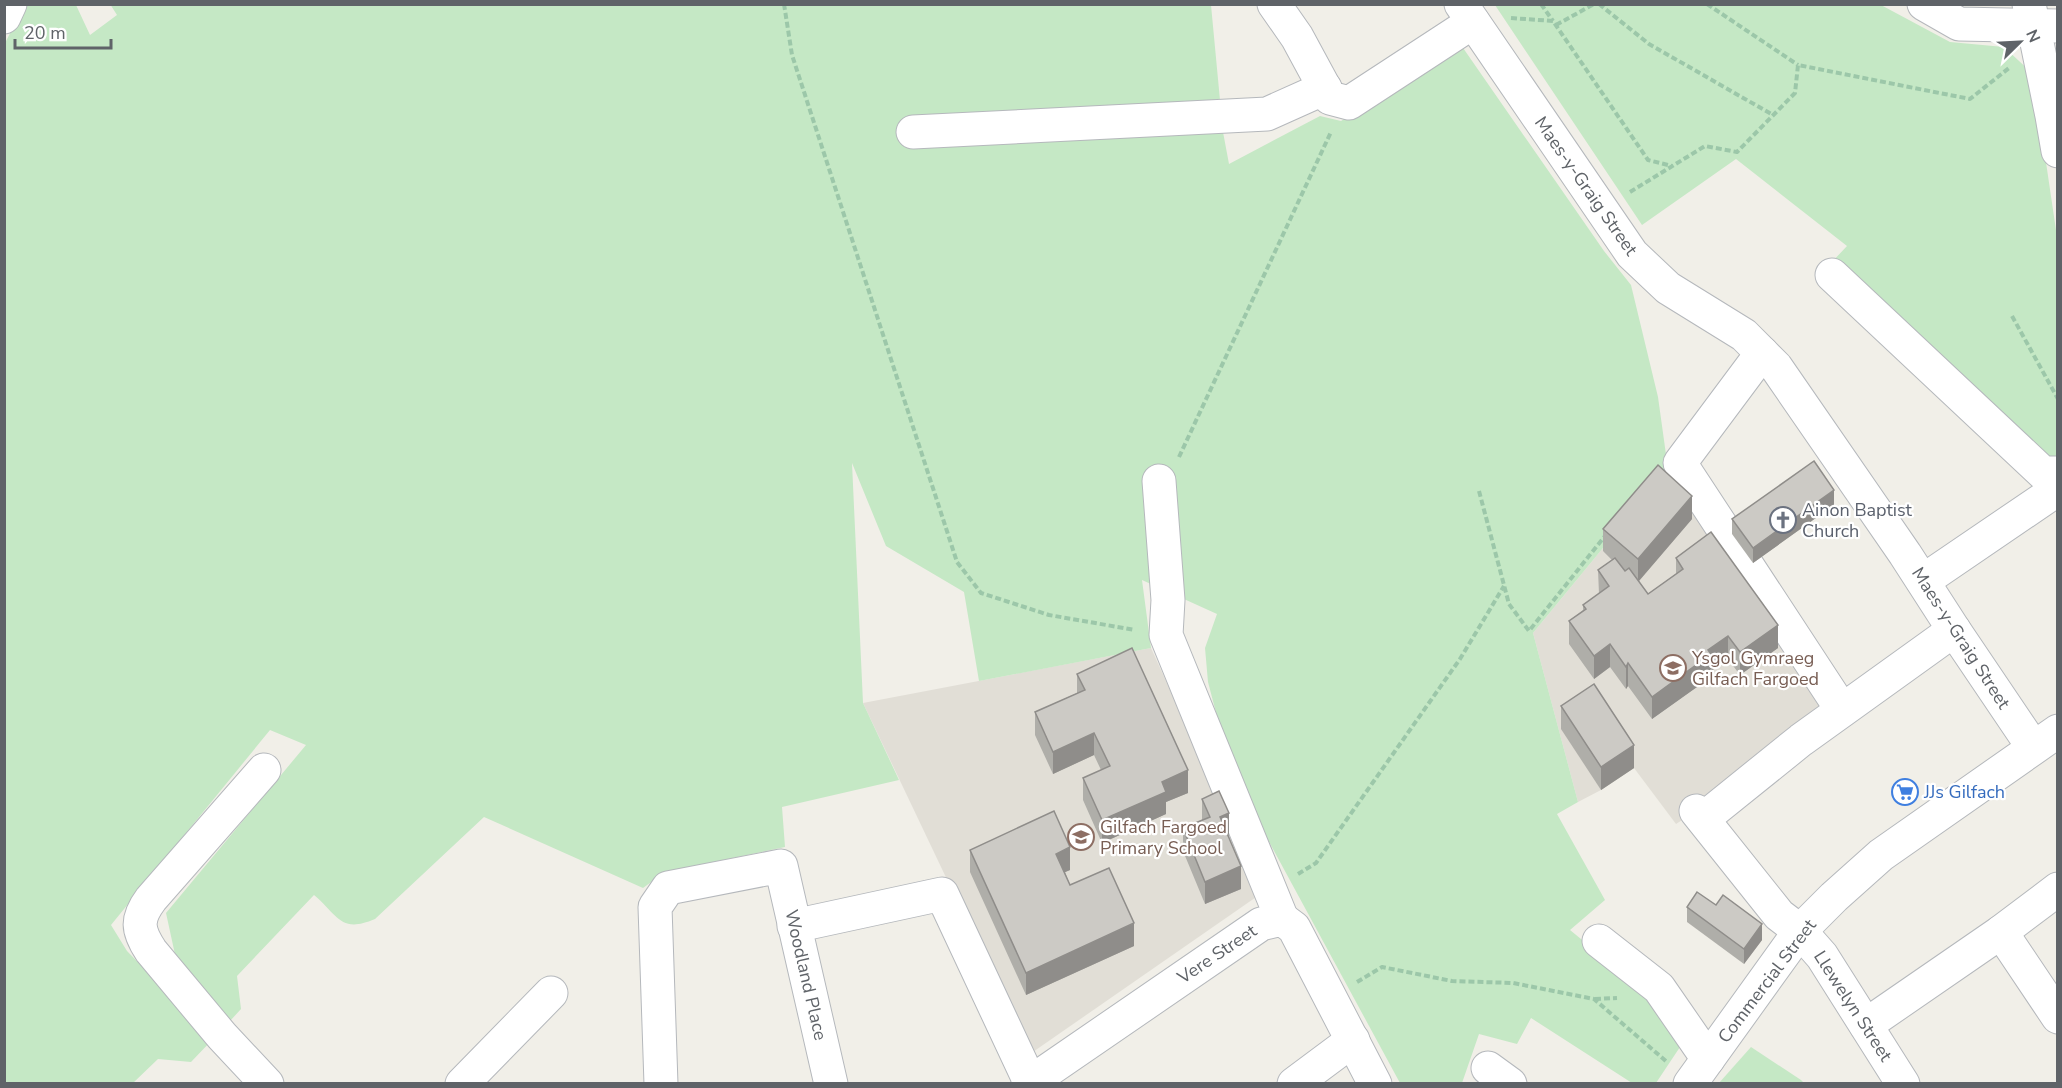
<svg xmlns="http://www.w3.org/2000/svg" width="2062" height="1088" font-family="'Nunito Sans',sans-serif">
<rect width="100%" height="100%" fill="#f1efe8"/>
<g fill="#e1ded6">
<polygon points="1668,469 1828,703 1696,811 1676,824 1634,768 1601,790 1578,802 1533,633"/>
<polygon points="1151,648 1262,893 1030,1054 863,703"/>
</g>
<g fill="#c5e8c5">
<path d="M 28,4 L 76,5 L 90,35 L 117,15 L 110,4 L 1211,5 L 1223,132 L 1229,164 L 1320,116 L 1341,121 L 1461,45 L 1604,251 L 1631,285 L 1658,397 L 1668,469 L 1533,633 L 1578,802 L 1557,814 L 1605,900 L 1570,930 L 1658,1002 L 1686,1038 L 1656,1083 L 1632,1083 L 1531,1018 L 1517,1044 L 1479,1034 L 1462,1083 L 1400,1083 L 1255,816 L 1224,743 L 1208,682 L 1205,648 L 1217,614 L 1142,580 L 1151,648 L 979,681 L 964,592 L 886,546 L 852,463 L 863,703 L 899,780 L 782,807 L 785,847 L 665,872 L 643,888 L 484,817 L 375,919 C 340,934 338,915 314,895 L 237,976 L 241,1009 L 230,1021 L 176,959 L 166,913 L 306,745 L 270,730 L 111,925 L 127,951 L 213,1039 L 191,1062 L 158,1059 L 133,1083 L 5,1083 L 4,45 L 18,18 Z"/>
<polygon points="1495,5 1881,5 1950,42 2004,47 2033,74 2057,237 2057,463 2054,465 1831,263 1847,246 1736,159 1642,225"/>
<polygon points="1751,1047 1801,1080 1804,1083 1719,1083"/>
</g>
<g fill="none" stroke-linecap="round" stroke-linejoin="round">
<defs>
<g id="minor">
<polyline points="1274,4 1297,37 1330,98 1349,103 1473,22"/>
<polyline points="1461,4 1632,254 1668,288 1744,335 1776,367 1905,554 1954,630 2033,747"/>
<polyline points="1924,4 1959,24 2058,26"/>
<polyline points="2029,4 2052,116 2058,151"/>
<polyline points="4,17 10,4"/>
<polyline points="913,132 1267,114 1325,88"/>
<polyline points="1832,275 2043,473 2058,473"/>
<polyline points="1762,353 1680,463 1842,710"/>
<polyline points="1159,481 1168,600 1166,635 1282,919"/>
<polyline points="1923,581 2058,489"/>
<path d="M 264,770 L 151,899 C 136,919 137,930 151,951 L 222,1036 L 267,1084"/>
<polyline points="1696,811 1779,915 1800,931 1822,956 1903,1084"/>
<polyline points="1703,819 1801,740 1954,630"/>
<polyline points="794,926 942,894 1030,1082"/>
<polyline points="2001,932 2058,1017"/>
<polyline points="1599,941 1659,988 1708,1059"/>
<polyline points="1866,1025 2001,932 2058,889"/>
<polyline points="1488,1068 1510,1084"/>
<polyline points="462,1084 551,993"/>
<polyline points="661,1084 655,907 668,888 781,866 831,1084"/>
<polyline points="1028,1084 1261,924 1282,919 1294,928 1375,1084"/>
<polyline points="1294,1084 1353,1040"/>
<polyline points="1690,1084 1800,931 1834,897 1881,855 2058,731"/>
</g>
</defs>
<use href="#minor" stroke="#b5b8bc" stroke-width="35"/>
<g stroke="#9cc7a9" stroke-width="4" stroke-dasharray="6 3" stroke-linecap="butt">
<polyline points="784,4 792,55 957,562 981,593 1049,615 1135,630"/>
<polyline points="1541,4 1553,21"/>
<polyline points="1599,4 1649,44 1773,115"/>
<polyline points="1707,4 1798,65"/>
<polyline points="1511,18 1553,21 1648,160 1672,166"/>
<polyline points="1556,25 1594,4"/>
<polyline points="1630,192 1705,146 1737,152 1795,93 1798,65 1970,99 2009,68"/>
<polyline points="2012,316 2058,399"/>
<polyline points="1179,457 1331,132"/>
<polyline points="1479,491 1509,604 1529,631 1605,536"/>
<polyline points="1298,874 1316,863 1460,659 1504,586"/>
<polyline points="1357,982 1382,967 1452,981 1513,983 1594,999 1667,1062"/>
<polyline points="1595,999 1617,998"/>
</g>
<use href="#minor" stroke="#fff" stroke-width="33"/>
</g>
<g fill="#afaea9">
<polygon points="1834,505 1753,563 1732,534 1732,519"/>
<polygon points="1692,519 1639,581 1648,594 1676,574 1676,558 1778,648 1740,675 1728,659 1711,671 1711,677 1652,719 1628,686 1626,689 1610,667 1594,679 1569,644 1569,621 1583,610 1583,605 1599,594 1598,570 1612,560 1603,551 1603,529"/>
<polygon points="1077,674 1188,793 1166,802 1166,814 1102,843 1083,800 1083,778 1101,770 1094,755 1053,774 1035,735 1035,712 1077,693"/>
<polygon points="1561,706 1634,768 1601,790 1561,729"/>
<polygon points="1202,799 1229,836 1241,889 1205,904 1183,851 1183,828 1202,820"/>
<polygon points="970,850 1070,870 1065,872 1070,885 1134,946 1026,995 970,872"/>
<polygon points="1716,905 1762,940 1744,964 1687,922 1687,907"/>
</g>
<g fill="#8f8d8a">
<polygon points="1834,490 1834,505 1753,563 1753,548"/>
<polygon points="1692,496 1692,519 1638,582 1638,559"/>
<polygon points="1778,625 1778,648 1740,675 1740,652"/>
<polygon points="1728,636 1728,659 1711,671 1711,677 1652,719 1652,697 1708,650"/>
<polygon points="1610,644 1610,667 1594,679 1594,656"/>
<polygon points="1628,663 1628,686 1626,689 1626,667"/>
<polygon points="1094,733 1094,755 1053,774 1053,752"/>
<polygon points="1634,745 1634,768 1601,790 1601,767"/>
<polygon points="1188,770 1188,793 1166,802 1166,814 1102,843 1102,820 1162,782"/>
<polygon points="1229,813 1229,836 1220,817"/>
<polygon points="1070,847 1070,870 1056,876 1056,854"/>
<polygon points="1241,866 1241,889 1205,904 1205,882"/>
<polygon points="1134,923 1134,946 1026,995 1026,973"/>
<polygon points="1762,924 1762,940 1744,964 1744,949"/>
</g>
<g fill="#cccac5" stroke="#8f8d8a" stroke-width="1.5">
<polygon points="1814,461 1834,490 1753,548 1732,519"/>
<polygon points="1658,465 1692,496 1638,559 1603,529"/>
<polygon points="1711,532 1778,625 1740,652 1728,636 1708,650 1711,654 1652,697 1628,663 1626,667 1610,644 1594,656 1569,621 1586,609 1583,605 1609,586 1598,570 1615,558 1625,571 1629,568 1648,594 1683,569 1676,558"/>
<polygon points="1132,648 1188,770 1162,782 1166,792 1102,820 1083,778 1110,766 1094,733 1053,752 1035,712 1085,690 1077,674"/>
<polygon points="1594,684 1634,745 1601,767 1561,706"/>
<polygon points="1219,791 1229,813 1220,817 1241,866 1205,882 1183,828 1210,817 1202,799"/>
<polygon points="1054,811 1070,847 1056,854 1070,885 1109,868 1134,923 1026,973 970,850"/>
<polygon points="1697,892 1716,905 1723,895 1762,924 1744,949 1687,907"/>
</g>
<defs>
<symbol id="church-ring" viewBox="-11 -11 22 22"><circle r="9.5" fill="#fff" stroke="#6b7280" stroke-width="1.5"/><path d="M-1.2-6h2.4v3.5h3.3v2.4h-3.3V6h-2.4V-.1h-3.3v-2.4h3.3Z" fill="#6b7280"/></symbol>
<symbol id="school-ring" viewBox="-11 -11 22 22"><circle r="9.5" fill="#fff" stroke="#8d6e63" stroke-width="1.5"/><path d="M0-5L7-2L0 1L-7-2ZM-4 1L0 2.5L4 1V4Q0 6-4 4Z" fill="#8d6e63"/></symbol>
<symbol id="supermarket-ring" viewBox="-11 -11 22 22"><circle r="9.5" fill="#fff" stroke="#3f7fe0" stroke-width="1.5"/><path d="M-6-5.5h2.5l.6 2H6L4.5 2H-2.5L-4.4-4H-6ZM-1.5 3.2a1.3 1.3 0 1 0 .1 0ZM3 3.2a1.3 1.3 0 1 0 .1 0Z" fill="#3f7fe0"/></symbol>
</defs>
<g fill-rule="evenodd">
<use href="#church-ring" x="1768" y="505" width="30" height="30"/>
<use href="#school-ring" x="1658" y="653" width="30" height="30"/>
<use href="#supermarket-ring" x="1890" y="777" width="30" height="30"/>
<use href="#school-ring" x="1066" y="822" width="30" height="30"/>
</g>
<g text-anchor="middle" dominant-baseline="central" stroke-width="4.5" stroke-linejoin="round" paint-order="stroke">
<g font-size="18" fill="#5f6368" stroke="#fff">
<text transform="translate(1586 186) rotate(55)">Maes-y-Graig Street</text>
<text transform="translate(1961 638) rotate(57)">Maes-y-Graig Street</text>
<text transform="translate(1217 954) rotate(-34)">Vere Street</text>
<text transform="translate(806 975) rotate(77)">Woodland Place</text>
<text transform="translate(1767 981) rotate(-53)">Commercial Street</text>
<text transform="translate(1853 1006) rotate(57)">Llewelyn Street</text>
</g>
<g font-size="18" fill="#5b616d" stroke="#fff" text-anchor="start">
<text x="1802" y="510">Ainon Baptist<tspan x="1802" dy="21">Church</tspan></text>
</g>
<g font-size="18" fill="#785e54" stroke="#fff" text-anchor="start">
<text x="1692" y="658">Ysgol Gymraeg<tspan x="1692" dy="21">Gilfach Fargoed</tspan></text>
<text x="1100" y="827">Gilfach Fargoed<tspan x="1100" dy="21">Primary School</tspan></text>
</g>
<g font-size="18" fill="#366cbe" stroke="#fff" text-anchor="start">
<text x="1924" y="792">JJs Gilfach</text>
</g>
</g>
<rect width="2062" height="1088" fill="none" stroke="#5f6368" stroke-width="12"/>
<g transform="translate(2020 42) rotate(66)" stroke="#ffffff" stroke-width="4.5" paint-order="stroke">
<path d="M0-4.5L10 22L0 15L-10 22Z" fill="#5f6368"/>
<text y="-9" font-size="16" font-weight="bold" text-anchor="middle" fill="#5f6368">N</text>
</g>
<path d="M15 39v9h96v-9" fill="none" stroke="#5f6368" stroke-width="3"/>
<text x="24" y="39" font-size="18" fill="#5f6368" stroke="#ffffff" stroke-width="4.5" paint-order="stroke">20 m</text>
</svg>
